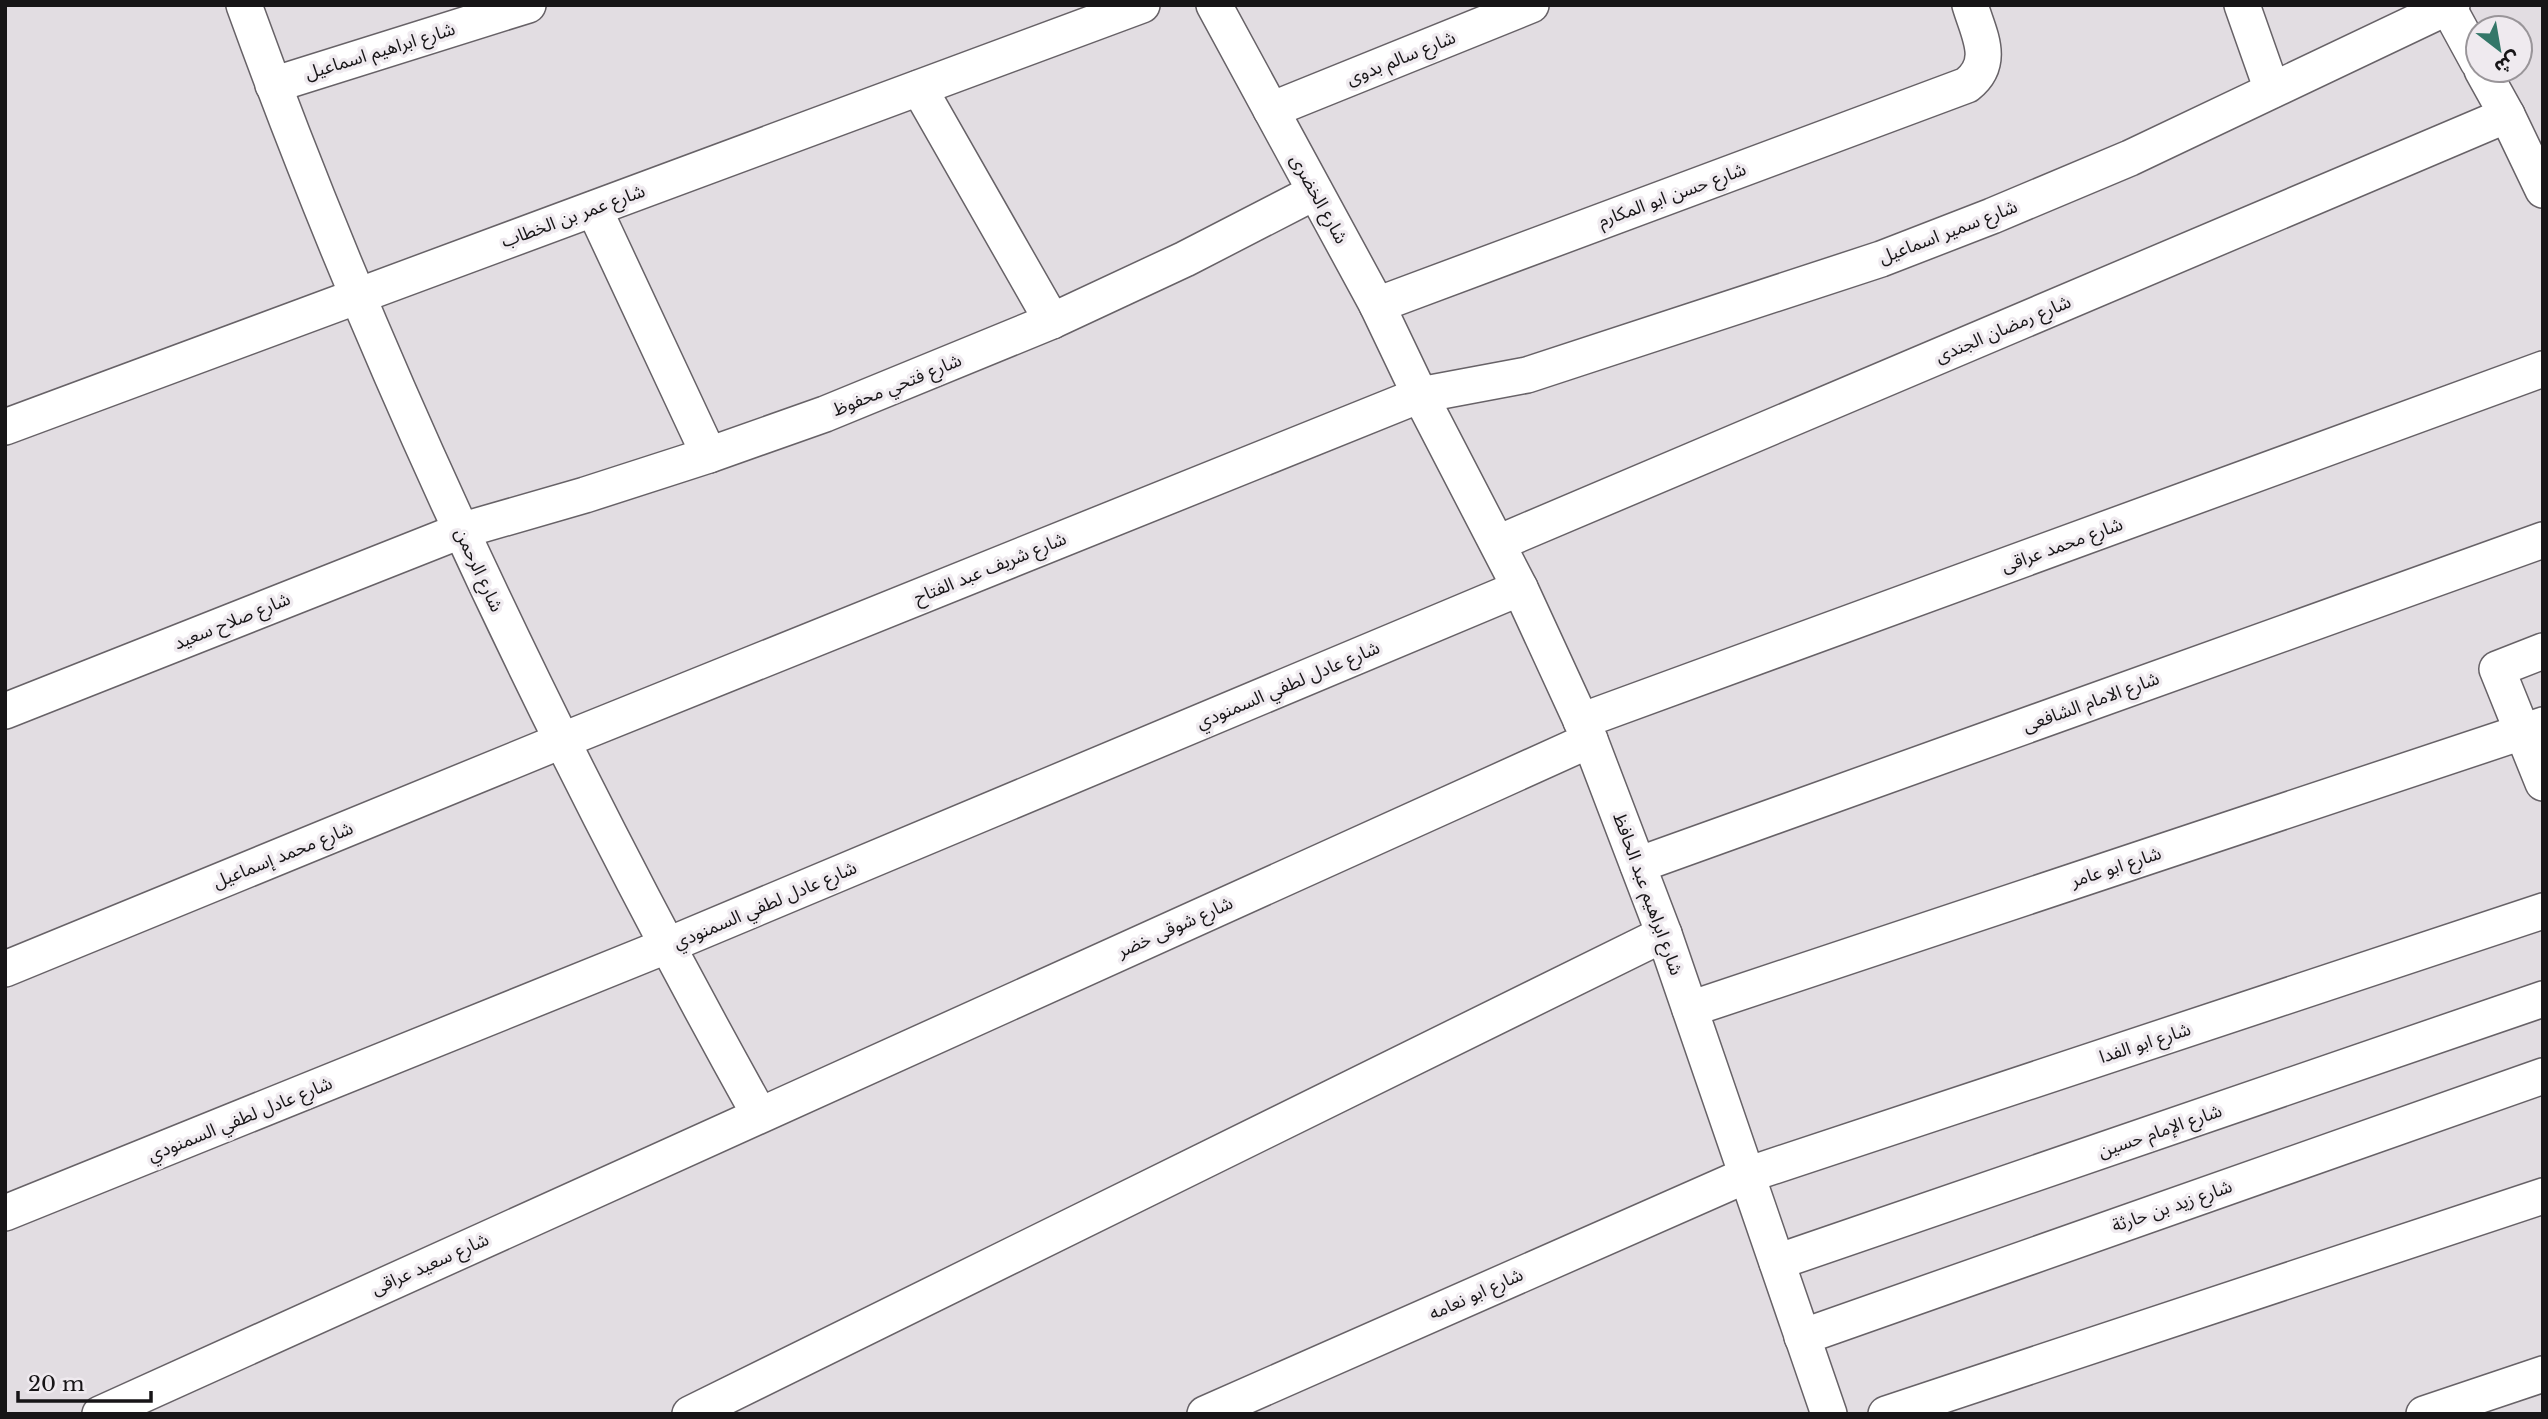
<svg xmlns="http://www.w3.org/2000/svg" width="2548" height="1419" font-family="'Libre Baskerville','Noto Sans Arabic',serif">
<rect width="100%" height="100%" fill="#e2dde2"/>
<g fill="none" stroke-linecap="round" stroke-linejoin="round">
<defs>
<g id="street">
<path d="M 244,5 C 383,389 561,758 759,1114"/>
<polyline points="1214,5 1377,305 1420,395 1520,588 1590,740 1664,934 1829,1414"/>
<polyline points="2242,5 2272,90"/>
<polyline points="2448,7 2478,62"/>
<polyline points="2482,70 2507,115 2543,190"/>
<polyline points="273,85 528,5"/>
<polyline points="919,88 1052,321"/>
<polyline points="1271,110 1531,5"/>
<polyline points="594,209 709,455"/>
<path d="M 1377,305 L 1967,85 C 1996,62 1979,35 1970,5"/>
<polyline points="5,427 1142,5"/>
<polyline points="1498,543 2507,115"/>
<polyline points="2543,651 2497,669 2543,783"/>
<polyline points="5,711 460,531 585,495 709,455 825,414 1052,321 1185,259 1315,192"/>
<polyline points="1581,721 2543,369"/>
<polyline points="1638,865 2543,540"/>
<polyline points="5,969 561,741 1420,395 1527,375 1881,259 1992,216 2130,158 2452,5"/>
<polyline points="1690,1009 2543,725"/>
<polyline points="5,1213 666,946 1520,588"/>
<polyline points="1777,1262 2543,999"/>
<polyline points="1802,1337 2543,1076"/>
<polyline points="100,1414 1590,740"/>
<polyline points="690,1414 1664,934"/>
<polyline points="1205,1414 1747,1175 2543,911"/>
<polyline points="1886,1414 2543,1196"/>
<polyline points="2424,1414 2543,1374"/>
</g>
</defs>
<use href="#street" stroke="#676267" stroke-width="38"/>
<use href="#street" stroke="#fff" stroke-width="35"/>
</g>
<g text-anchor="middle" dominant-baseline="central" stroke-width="7" stroke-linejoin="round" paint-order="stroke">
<g font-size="18" fill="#171517" stroke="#efeaef">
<text transform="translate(380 51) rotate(-17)">شارع ابراهيم اسماعيل</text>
<text transform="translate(1401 58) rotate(-22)">شارع سالم بدوى</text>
<text transform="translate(1672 195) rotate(-20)">شارع حسن ابو المكارم</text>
<text transform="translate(1319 199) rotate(61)">شارع الخضرى</text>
<text transform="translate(573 216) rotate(-20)">شارع عمر بن الخطاب</text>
<text transform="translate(1948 232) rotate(-21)">شارع سمير اسماعيل</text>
<text transform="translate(2003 329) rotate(-23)">شارع رمضان الجندى</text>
<text transform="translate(897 385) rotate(-22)">شارع فتحي محفوظ</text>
<text transform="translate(2062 545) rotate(-20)">شارع محمد عراقى</text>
<text transform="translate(990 568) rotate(-22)">شارع شريف عبد الفتاح</text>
<text transform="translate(479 570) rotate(65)">شارع الرحمن</text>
<text transform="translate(232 621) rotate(-22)">شارع صلاح سعيد</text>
<text transform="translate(1288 685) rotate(-23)">شارع عادل لطفي السمنودي</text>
<text transform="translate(2091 702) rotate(-20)">شارع الامام الشافعى</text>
<text transform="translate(283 855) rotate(-22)">شارع محمد إسماعيل</text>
<text transform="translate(2116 867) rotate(-18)">شارع ابو عامر</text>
<text transform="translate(1648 894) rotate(70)">شارع ابراهيم عبد الحافظ</text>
<text transform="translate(765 905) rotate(-23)">شارع عادل لطفي السمنودي</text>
<text transform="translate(1175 927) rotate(-24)">شارع شوقى خضر</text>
<text transform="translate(2145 1043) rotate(-18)">شارع ابو الفدا</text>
<text transform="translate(240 1119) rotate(-22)">شارع عادل لطفي السمنودي</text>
<text transform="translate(2160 1131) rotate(-19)">شارع الإمام حسين</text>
<text transform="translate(2172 1206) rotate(-19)">شارع زيد بن حارثة</text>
<text transform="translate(430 1264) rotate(-24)">شارع سعيد عراقى</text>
<text transform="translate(1476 1294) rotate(-24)">شارع ابو نعامه</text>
</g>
</g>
<rect width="2548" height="1419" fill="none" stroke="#171517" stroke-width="14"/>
<g transform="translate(2499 49) rotate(149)"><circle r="33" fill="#efeaef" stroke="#999599" stroke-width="2"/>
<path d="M0-5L12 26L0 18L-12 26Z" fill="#347769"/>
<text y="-10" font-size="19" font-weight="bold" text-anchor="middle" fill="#171517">ش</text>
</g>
<path d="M18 1391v10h133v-10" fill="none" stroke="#171517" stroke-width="3.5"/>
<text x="28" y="1391" font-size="21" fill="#171517" stroke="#efeaef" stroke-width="5" paint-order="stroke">20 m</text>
</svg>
